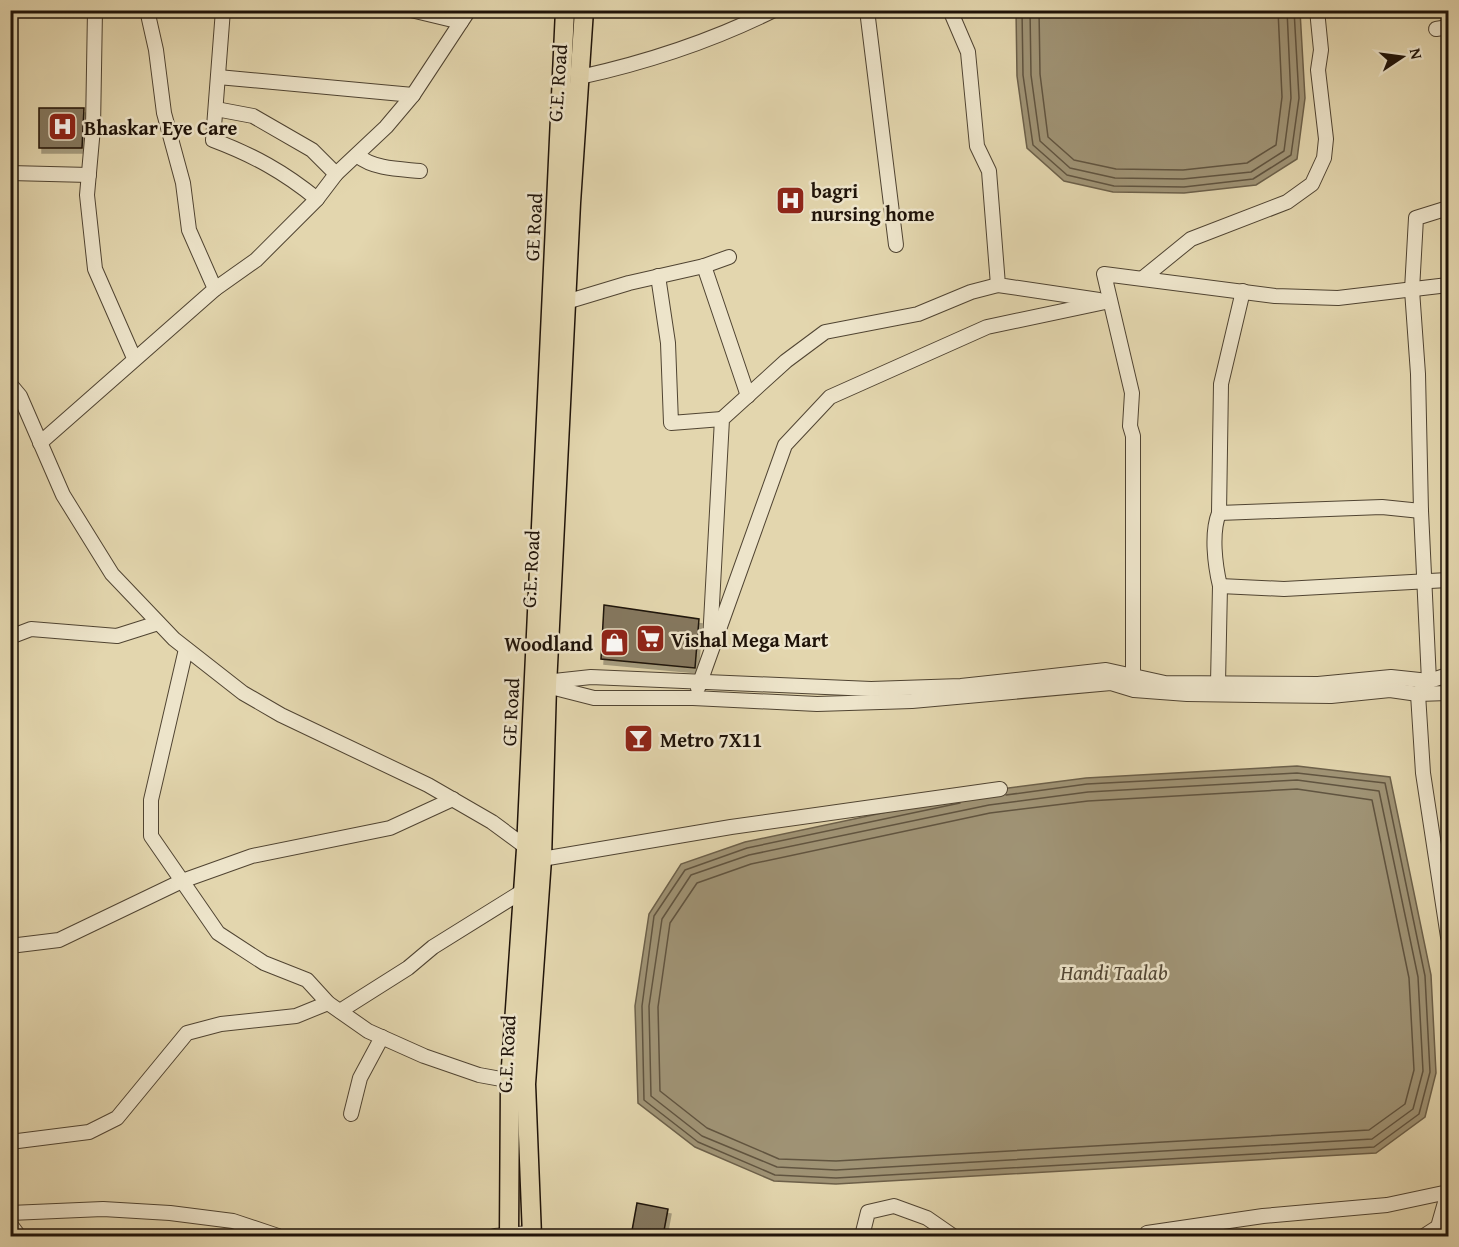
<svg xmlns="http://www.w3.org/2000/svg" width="1459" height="1247" font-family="'Gentium Book Plus',serif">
<defs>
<filter id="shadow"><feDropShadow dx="3" dy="5" stdDeviation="0" flood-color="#0004"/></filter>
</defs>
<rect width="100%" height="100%" fill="#e3d6ae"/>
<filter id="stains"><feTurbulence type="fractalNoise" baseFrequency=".00333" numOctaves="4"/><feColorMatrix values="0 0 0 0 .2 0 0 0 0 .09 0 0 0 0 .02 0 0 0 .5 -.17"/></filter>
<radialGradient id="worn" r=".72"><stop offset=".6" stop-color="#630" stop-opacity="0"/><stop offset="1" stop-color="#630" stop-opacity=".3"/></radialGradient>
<g fill="#a09476" stroke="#6c604a" stroke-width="1.5">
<polygon points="1016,11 1300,11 1305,98 1297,159 1256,185 1184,193 1113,192 1064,181 1027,148 1017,76"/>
<polygon points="1297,766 1390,777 1431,975 1436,1073 1425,1117 1376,1153 836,1184 774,1181 695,1147 638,1103 635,1006 649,914 681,864 745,842 986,791 1086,778"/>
</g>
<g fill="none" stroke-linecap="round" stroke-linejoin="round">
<g stroke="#605440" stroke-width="1.5">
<polyline points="1022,10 1023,75 1033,145 1067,175 1114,186 1184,187 1253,179 1291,155 1299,98 1294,10"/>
<polyline points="1030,10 1031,75 1040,141 1070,168 1115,178 1183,179 1251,172 1284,151 1291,98 1287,10"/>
<polyline points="1039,10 1040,74 1048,137 1074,160 1116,169 1183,170 1247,163 1276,145 1282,97 1278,10"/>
<polygon points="1297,780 1379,791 1418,977 1423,1071 1413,1109 1372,1139 836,1170 777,1167 702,1136 651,1096 649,1006 662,919 691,875 749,855 989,805 1088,792"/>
<polygon points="1297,789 1372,800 1409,978 1414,1070 1405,1104 1369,1130 836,1161 779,1159 707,1128 660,1091 658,1007 670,923 697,883 751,864 990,813 1088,801"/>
<polyline points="960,803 747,848 685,870 654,916 642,1006 644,1100 698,1142 775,1175 836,1178 1374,1147 1419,1114 1430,1072 1425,976 1385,783 1297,773 1087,784 1006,795"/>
</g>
</g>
<g fill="#85785f" stroke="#1f1309" stroke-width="1.5" filter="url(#shadow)">
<polygon points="39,108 84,108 82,148 39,148"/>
<polygon points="604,605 699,619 695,668 601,659"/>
<polygon points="637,1203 668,1209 663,1236 631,1236"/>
</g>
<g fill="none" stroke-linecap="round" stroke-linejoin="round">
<defs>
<g id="minor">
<polyline points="95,10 93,128 87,195 95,269 134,358"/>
<path d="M 223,10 L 213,140 C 253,155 284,172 317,199"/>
<polyline points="411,10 461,22"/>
<polyline points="867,10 896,245"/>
<polyline points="950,10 968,52 977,146 989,171 998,285 1099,300"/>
<polyline points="1436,29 1448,27"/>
<polyline points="218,77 413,95"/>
<path d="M 580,77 C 648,62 712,41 774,10"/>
<polyline points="216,109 253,116 312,150 336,174"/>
<path d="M 358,156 C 374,169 400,169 420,171"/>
<polyline points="10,173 89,175"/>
<polyline points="1448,208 1416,218 1412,290 1418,374 1421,511 1429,681 1418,694 1423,773 1448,937"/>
<polyline points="704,266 748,396"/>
<polyline points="658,276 668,343 671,423 722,419"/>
<polyline points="1143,278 1191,239 1287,202 1312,184 1324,158 1326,139 1318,70 1321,50 1317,10"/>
<polyline points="215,289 256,260 317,199 336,174 386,127 413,95 469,10"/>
<polyline points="566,302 629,283 704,266 729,257"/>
<polyline points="10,384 20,396 63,495 112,574 174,639 243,693 281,715 428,785 492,822 542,859 731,827 1000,789"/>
<polyline points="40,443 215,289 189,230 183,183 164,113 156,50 147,10"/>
<polyline points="1219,513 1382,507 1421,511"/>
<polyline points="1220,586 1284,589 1448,580"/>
<polyline points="10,637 31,629 117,636 158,623"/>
<polyline points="710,641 722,419 786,361 825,332 918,314 971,292 998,285"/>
<polyline points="186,649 151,800 151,836 218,933 264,963 307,980 328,1003 368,1031 424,1056 479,1075 518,1082"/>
<polyline points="545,682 591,677 871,689 961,686 1106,670 1165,683 1318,684 1391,677 1429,681 1448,675"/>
<polyline points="1133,682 1133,436 1130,426 1132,393 1104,274 1275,296 1338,298 1448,285"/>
<path d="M 1218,683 L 1220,586 C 1215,565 1211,533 1219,513 L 1221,384 L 1243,291"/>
<polyline points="539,684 594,698 693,698 817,704 912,701 1111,683 1134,690 1187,694 1331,696 1390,690 1418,694 1448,693"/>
<polyline points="698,688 785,445 830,397 987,327 1110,301"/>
<polyline points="10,946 59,940 182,881 252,856 390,828 453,799"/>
<polyline points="340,1011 408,968 433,947 523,891"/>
<polyline points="351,1114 360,1078 382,1037"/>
<polyline points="10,1142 89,1132 117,1118 187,1033 221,1024 296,1016 328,1003"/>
<polyline points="10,1213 103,1209 170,1213 233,1221 278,1236"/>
<polyline points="10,1224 19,1236"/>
<polyline points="495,1236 530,1233 538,1236"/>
<polyline points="862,1236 868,1212 894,1206 927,1218 953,1236"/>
<polyline points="1148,1236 1147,1233 1263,1216 1387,1205 1448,1192"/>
<polyline points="1424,1236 1438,1227 1448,1192"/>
</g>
<g id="major">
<polyline points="509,1236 510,1081 526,849 565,10"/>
<polyline points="532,1236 526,1084 542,859 547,686 571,203 584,10"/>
</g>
</defs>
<use href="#minor" stroke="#504432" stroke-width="16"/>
<use href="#major" stroke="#1f1309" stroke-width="21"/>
<use href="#minor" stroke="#ede4ca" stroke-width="14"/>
<use href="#major" stroke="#e3d6ae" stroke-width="18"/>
</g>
<defs>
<symbol id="hospital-square" viewBox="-11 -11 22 22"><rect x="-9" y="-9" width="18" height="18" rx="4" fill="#8f2418" stroke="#ede4ca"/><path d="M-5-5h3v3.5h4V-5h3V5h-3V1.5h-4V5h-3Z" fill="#fff"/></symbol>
<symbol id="supermarket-square" viewBox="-11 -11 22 22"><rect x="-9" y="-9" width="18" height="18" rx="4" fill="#8f2418" stroke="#ede4ca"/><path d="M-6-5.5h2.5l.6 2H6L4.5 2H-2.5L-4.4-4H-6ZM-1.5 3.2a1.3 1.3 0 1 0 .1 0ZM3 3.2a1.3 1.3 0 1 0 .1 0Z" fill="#fff"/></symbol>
<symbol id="shop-square" viewBox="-11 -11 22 22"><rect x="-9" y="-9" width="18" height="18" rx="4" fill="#8f2418" stroke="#ede4ca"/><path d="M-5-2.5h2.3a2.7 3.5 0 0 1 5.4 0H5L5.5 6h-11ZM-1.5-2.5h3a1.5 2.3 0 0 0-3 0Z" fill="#fff"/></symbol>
<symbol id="bar-square" viewBox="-11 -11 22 22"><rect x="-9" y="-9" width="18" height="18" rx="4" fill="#8f2418" stroke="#ede4ca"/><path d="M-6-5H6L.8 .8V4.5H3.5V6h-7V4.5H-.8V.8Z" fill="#fff"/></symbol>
</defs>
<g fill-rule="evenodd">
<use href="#hospital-square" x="46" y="110" width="33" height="33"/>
<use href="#hospital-square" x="774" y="184" width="33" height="33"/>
<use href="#supermarket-square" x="634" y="622" width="33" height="33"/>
<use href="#shop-square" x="598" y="626" width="33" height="33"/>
<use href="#bar-square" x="622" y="722" width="33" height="33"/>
</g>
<g text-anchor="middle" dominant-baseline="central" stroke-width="5" stroke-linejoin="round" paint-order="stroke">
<g font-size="20" fill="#1f1309" stroke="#ede4ca">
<text transform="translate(557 83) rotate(-86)">G.E. Road</text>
<text transform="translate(533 227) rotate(-87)">GE Road</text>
<text transform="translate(530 569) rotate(-87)">G.E. Road</text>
<text transform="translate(510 712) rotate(-87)">GE Road</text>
<text transform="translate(506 1054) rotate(-87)">G.E. Road</text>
</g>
<g font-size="20" font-weight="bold" fill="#1f1309" stroke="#ede4ca" text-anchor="start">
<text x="84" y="127">Bhaskar Eye Care</text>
<text x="811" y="190">bagri<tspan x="811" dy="23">nursing home</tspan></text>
<text x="671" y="639">Vishal Mega Mart</text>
<text x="593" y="643" text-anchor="end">Woodland</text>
<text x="660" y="739">Metro 7X11</text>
</g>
<g font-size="21" font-style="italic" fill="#534735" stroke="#ede4ca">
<text x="1114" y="972">Handi Taalab</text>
</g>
</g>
<rect width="1459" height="1247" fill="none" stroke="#e3d6ae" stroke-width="36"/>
<rect x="12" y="12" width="1435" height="1223" fill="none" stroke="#1f1309" stroke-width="3"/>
<rect x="18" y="18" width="1423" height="1211" fill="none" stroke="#1f1309" stroke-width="1.5"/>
<g transform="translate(1402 57) rotate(77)" stroke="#ede4ca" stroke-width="4.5" paint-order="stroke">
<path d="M0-4.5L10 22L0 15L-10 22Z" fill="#1f1309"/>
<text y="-9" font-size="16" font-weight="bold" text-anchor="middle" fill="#1f1309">N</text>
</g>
<rect width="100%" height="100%" filter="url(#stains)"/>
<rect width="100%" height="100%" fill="url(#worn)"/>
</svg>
